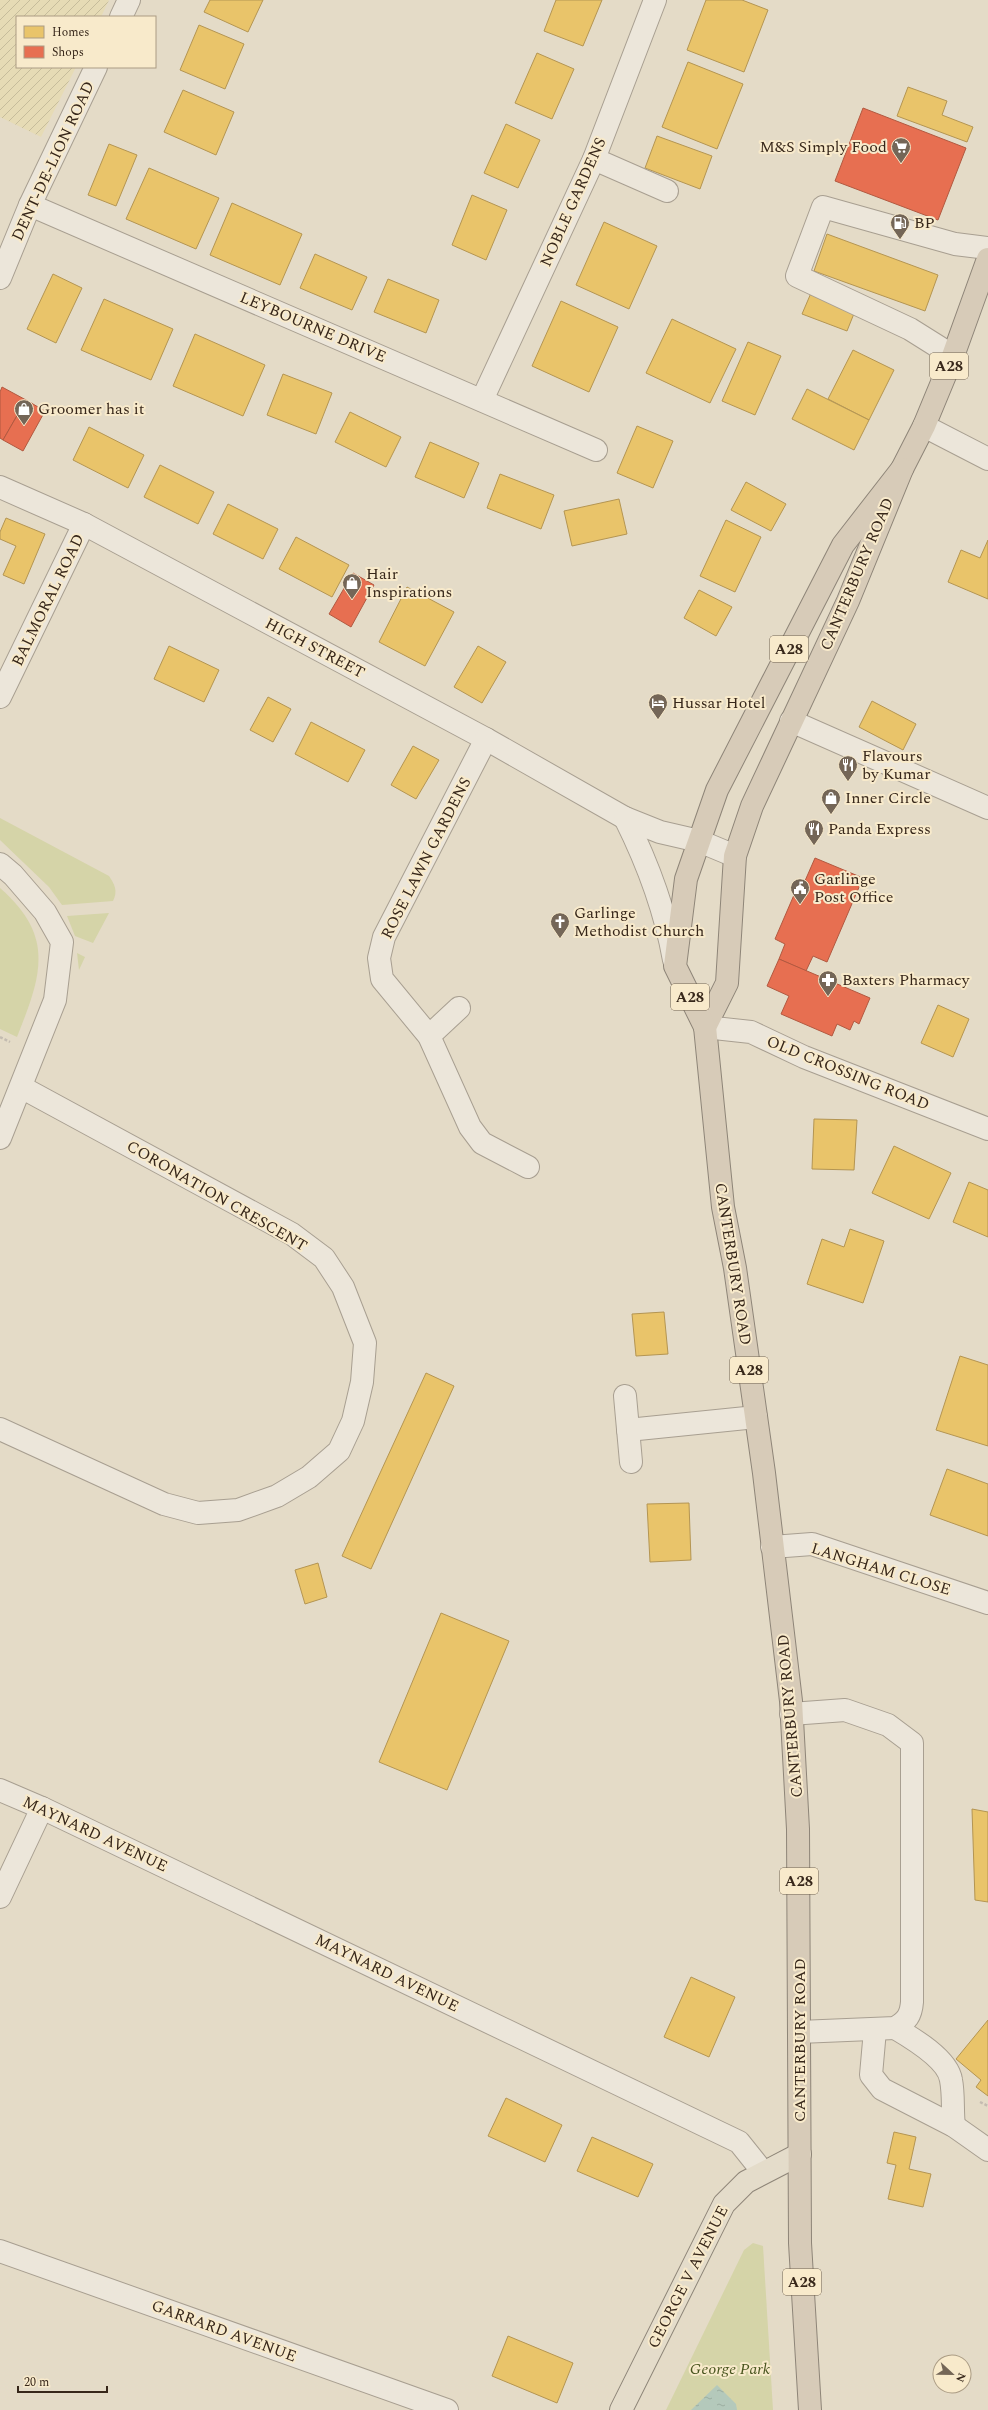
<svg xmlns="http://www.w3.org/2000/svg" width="988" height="2410" font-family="Spectral,serif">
<defs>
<pattern id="farmland-furrows" width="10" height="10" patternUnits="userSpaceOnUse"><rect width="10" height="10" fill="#e6dbb5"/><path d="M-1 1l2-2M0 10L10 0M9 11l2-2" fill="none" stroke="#c6bc9b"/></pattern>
<pattern id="water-ripples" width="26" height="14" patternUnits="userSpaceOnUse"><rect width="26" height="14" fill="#b4c9bb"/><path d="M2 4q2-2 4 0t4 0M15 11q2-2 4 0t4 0" fill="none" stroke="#9bada0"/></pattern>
</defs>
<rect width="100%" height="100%" fill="#e4dbc7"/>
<polygon fill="url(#farmland-furrows)" points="0,0 109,0 101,17 17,17 17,67 76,67 41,137 0,117"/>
<g fill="#d5d4a8">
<path d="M 0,818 L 109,876 C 115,885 118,891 113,901 L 62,905 L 49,887 L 0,840 Z"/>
<path d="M 0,888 C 56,937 41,976 17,1037 L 0,1029 Z"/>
<polygon points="109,913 93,943 75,936 67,916"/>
<polygon points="77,953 85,957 79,970"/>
<polygon points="753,2243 763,2246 773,2410 666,2410 744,2250"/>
</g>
<polygon fill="url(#water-ripples)" points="717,2385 736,2404 737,2410 691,2410"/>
<g fill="#e9c46a" stroke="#b49552">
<polygon points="210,0 263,0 248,32 204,12"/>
<polygon points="556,0 602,0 583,46 544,31"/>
<polygon points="706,0 742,0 768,10 744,72 687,50"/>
<polygon points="199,25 244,44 225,89 180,70"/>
<polygon points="537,53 574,69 552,119 515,103"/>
<polygon points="688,62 743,84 717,149 662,127"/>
<polygon points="908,87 947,101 942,115 973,127 967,142 897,116"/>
<polygon points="183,90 234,112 216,155 164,132"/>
<polygon points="506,124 540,140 518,188 484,173"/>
<polygon points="657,136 712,156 700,189 645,168"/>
<polygon points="109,144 137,155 116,206 88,195"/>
<polygon points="149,168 219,198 196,249 126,219"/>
<polygon points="472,195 507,210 486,260 452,245"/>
<polygon points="232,203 302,234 280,285 210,255"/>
<polygon points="604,222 657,246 629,309 576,285"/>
<polygon points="827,234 938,275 925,311 814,271"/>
<polygon points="315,254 367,277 352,310 300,288"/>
<polygon points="53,274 82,288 56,343 27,329"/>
<polygon points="388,279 439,300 426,333 374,312"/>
<polygon points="811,293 855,311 847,331 802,314"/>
<polygon points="104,299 173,329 151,380 81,350"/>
<polygon points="561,301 618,327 589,392 532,366"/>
<polygon points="672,319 736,349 710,403 646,373"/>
<polygon points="195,334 265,365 243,416 173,386"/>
<polygon points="748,342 781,356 755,415 722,401"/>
<polygon points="853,350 894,370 869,420 828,399"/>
<polygon points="283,374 332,393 316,434 267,415"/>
<polygon points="807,389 869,420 854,450 792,419"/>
<polygon points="350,412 401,437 386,467 335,442"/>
<polygon points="637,426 673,441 653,488 617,473"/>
<polygon points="89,427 144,455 128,488 73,460"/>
<polygon points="430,442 479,463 464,498 415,477"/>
<polygon points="160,465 214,492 198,524 144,497"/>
<polygon points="500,474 554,495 541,529 487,508"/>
<polygon points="746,482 786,504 771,531 731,510"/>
<polygon points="619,499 627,534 572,546 564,511"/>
<polygon points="228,504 278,529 263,559 213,534"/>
<polygon points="6,518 45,534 24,584 3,575 16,546 0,539 0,532"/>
<polygon points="726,520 761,537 735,592 700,576"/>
<polygon points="296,537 349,565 332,597 279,569"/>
<polygon points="988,540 988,599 948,582 961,550 980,558"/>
<polygon points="407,587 454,612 425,666 379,642"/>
<polygon points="699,590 732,607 716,636 684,618"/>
<polygon points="169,646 219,670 204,702 154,679"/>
<polygon points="478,646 506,662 482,703 454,687"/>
<polygon points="268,697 291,709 273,742 250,730"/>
<polygon points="872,701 916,724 903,750 859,727"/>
<polygon points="311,722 365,750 348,782 295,754"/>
<polygon points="413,746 439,760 416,799 391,785"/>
<polygon points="938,1005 969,1019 953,1057 921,1043"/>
<polygon points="814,1119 857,1120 854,1170 812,1169"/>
<polygon points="894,1146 951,1173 929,1219 872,1193"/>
<polygon points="969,1182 988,1190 988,1237 953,1222"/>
<polygon points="850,1229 884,1241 863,1303 807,1284 822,1239 844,1247"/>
<polygon points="664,1312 668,1354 636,1356 632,1314"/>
<polygon points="960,1356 988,1365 988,1446 936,1430"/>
<polygon points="426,1373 454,1386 371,1569 342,1556"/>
<polygon points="947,1469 988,1484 988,1536 930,1515"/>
<polygon points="689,1503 691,1560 650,1562 647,1504"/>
<polygon points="318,1563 327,1597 305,1604 295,1570"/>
<polygon points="441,1613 509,1641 447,1790 379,1762"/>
<polygon points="972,1809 988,1812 988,1902 975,1900"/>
<polygon points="691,1977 735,1997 709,2057 664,2037"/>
<polygon points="988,2020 988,2096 976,2087 981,2080 956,2059"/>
<polygon points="506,2098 562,2125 545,2162 488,2136"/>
<polygon points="894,2132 916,2137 909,2169 931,2174 923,2207 888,2199 896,2165 887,2163"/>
<polygon points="592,2137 653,2164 638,2197 577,2171"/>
<polygon points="508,2336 573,2363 557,2403 492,2376"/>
</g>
<g fill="#e76f51" stroke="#b25940">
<polygon points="863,108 966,148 938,220 835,181"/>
<polygon points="2,387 26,400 3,440 0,438 0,392"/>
<polygon points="26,400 45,411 23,451 3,440"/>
<polygon points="353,573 374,585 351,627 329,614"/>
<polygon points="815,858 863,878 827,962 813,956 806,971 779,959 785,944 775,939 797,888 801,890"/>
<polygon points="779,959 870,998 859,1024 854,1021 850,1030 837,1024 832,1036 781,1014 789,996 767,986"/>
</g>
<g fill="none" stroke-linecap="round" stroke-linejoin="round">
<defs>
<g id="minor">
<polyline points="121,17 129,0"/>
<polyline points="594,159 667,191"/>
<polyline points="30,205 596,450"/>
<polyline points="0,278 30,205 96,67"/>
<polyline points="953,356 910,329 797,276 823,207 955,244 988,248"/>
<polyline points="482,400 594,159 655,0"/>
<polyline points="924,426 988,459"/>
<polyline points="0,487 84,524 486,739 625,818 660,832 699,841 735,856"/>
<polyline points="0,697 84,524"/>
<polyline points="791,721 988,808"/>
<polyline points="486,739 384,937 379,958 382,979 429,1036 470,1127 482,1143 528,1167"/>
<path d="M 625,818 C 648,864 665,909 674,960"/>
<polyline points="0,864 13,875 45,912 62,942 55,1000 0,1138"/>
<polyline points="705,1027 751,1032 804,1057 988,1129"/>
<polyline points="429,1036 459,1008"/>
<polyline points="625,1396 631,1462"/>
<polyline points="0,1429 164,1504 198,1513 238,1510 277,1496 309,1477 339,1451 353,1421 362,1382 365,1343 343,1287 324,1258 292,1234 21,1087"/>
<polyline points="628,1430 756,1417"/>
<polyline points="772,1547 812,1544 988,1603"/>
<path d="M 791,1714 L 845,1710 L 888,1725 L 912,1743 L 912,2002 C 911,2015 907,2021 895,2028 L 799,2032"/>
<polyline points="0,1790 42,1808 739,2142 763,2172"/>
<polyline points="0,1897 42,1808"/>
<path d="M 895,2028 C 912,2038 948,2059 951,2080 C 954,2095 952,2111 954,2126"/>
<polyline points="875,2030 871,2075 882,2089 954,2126 988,2150"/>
<polyline points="0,2251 447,2410"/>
</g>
<polyline id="major" points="621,2410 724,2204 746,2182 800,2154"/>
<g id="highway">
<polyline points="705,1027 727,983 735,856 752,806 848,601 902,469 924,426 953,356 988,259"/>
<polyline points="810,2410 800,2243 798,1829 791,1701 764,1473 735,1268 723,1207 705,1027 675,966 686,879 717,790 843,545 902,469"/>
</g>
</defs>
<use href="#minor" stroke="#a89f91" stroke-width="24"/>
<use href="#major" stroke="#8e8578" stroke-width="24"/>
<use href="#highway" stroke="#8e8578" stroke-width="24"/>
<g stroke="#c4bcb1" stroke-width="2.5" stroke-dasharray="3 2" stroke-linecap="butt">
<polyline points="0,1037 10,1042"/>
<polyline points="980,2102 988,2106"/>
</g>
<use href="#minor" stroke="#ece6da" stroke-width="22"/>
<use href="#major" stroke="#e4dcca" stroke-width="22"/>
<use href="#highway" stroke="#d7cbb8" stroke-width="22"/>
</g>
<defs>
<symbol id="supermarket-pin" viewBox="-11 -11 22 30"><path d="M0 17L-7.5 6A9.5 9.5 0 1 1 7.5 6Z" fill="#746657" stroke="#f8eacb"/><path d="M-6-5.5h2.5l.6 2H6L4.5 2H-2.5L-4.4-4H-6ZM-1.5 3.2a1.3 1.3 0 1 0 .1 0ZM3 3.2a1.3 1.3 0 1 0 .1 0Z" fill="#fff"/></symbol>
<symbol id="fuel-pin" viewBox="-11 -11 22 30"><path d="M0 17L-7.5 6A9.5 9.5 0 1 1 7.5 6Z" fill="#746657" stroke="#f8eacb"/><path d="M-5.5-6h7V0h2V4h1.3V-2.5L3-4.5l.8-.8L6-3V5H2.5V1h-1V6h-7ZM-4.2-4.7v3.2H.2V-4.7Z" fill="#fff"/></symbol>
<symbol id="shop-pin" viewBox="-11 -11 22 30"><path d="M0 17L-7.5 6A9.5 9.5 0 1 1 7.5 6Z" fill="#746657" stroke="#f8eacb"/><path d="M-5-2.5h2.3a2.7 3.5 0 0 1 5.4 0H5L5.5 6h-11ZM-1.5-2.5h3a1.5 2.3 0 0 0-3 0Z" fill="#fff"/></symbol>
<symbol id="hotel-pin" viewBox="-11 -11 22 30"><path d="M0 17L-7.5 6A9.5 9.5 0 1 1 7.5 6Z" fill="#746657" stroke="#f8eacb"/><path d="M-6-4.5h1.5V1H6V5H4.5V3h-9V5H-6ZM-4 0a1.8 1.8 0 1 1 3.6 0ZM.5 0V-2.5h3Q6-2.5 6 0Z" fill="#fff"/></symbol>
<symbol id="restaurant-pin" viewBox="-11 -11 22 30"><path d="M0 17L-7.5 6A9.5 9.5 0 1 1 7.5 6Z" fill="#746657" stroke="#f8eacb"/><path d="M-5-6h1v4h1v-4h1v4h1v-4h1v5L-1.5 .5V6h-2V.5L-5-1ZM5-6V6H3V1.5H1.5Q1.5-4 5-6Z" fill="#fff"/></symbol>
<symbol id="civic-pin" viewBox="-11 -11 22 30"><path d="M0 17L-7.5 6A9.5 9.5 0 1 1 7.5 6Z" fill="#746657" stroke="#f8eacb"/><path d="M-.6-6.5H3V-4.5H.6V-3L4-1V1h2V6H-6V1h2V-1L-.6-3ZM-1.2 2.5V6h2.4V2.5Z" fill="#fff"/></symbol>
<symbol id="church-pin" viewBox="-11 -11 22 30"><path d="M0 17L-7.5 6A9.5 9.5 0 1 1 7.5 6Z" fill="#746657" stroke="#f8eacb"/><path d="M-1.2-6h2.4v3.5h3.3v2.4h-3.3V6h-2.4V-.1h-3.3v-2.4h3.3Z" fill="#fff"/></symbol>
<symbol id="pharmacy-pin" viewBox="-11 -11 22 30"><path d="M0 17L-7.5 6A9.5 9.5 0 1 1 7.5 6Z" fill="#746657" stroke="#f8eacb"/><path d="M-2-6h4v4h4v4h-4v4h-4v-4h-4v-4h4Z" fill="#fff"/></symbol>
</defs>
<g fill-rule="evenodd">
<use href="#supermarket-pin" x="890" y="136" width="22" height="30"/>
<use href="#fuel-pin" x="889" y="212" width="22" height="30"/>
<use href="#shop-pin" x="13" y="398" width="22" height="30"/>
<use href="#shop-pin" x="341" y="572" width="22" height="30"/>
<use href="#hotel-pin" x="647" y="692" width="22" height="30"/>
<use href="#restaurant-pin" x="837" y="754" width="22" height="30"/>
<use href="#shop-pin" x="820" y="787" width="22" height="30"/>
<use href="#restaurant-pin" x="803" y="818" width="22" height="30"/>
<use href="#civic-pin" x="789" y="877" width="22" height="30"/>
<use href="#church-pin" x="549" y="911" width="22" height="30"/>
<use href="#pharmacy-pin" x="817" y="969" width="22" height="30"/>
</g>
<g text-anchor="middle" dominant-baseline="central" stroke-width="4" stroke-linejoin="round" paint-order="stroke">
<g fill="#f8eacb" stroke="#71624f" stroke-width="1">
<rect x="930" y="353" width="38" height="26" rx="3"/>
<rect x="770" y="636" width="38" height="26" rx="3"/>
<rect x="671" y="984" width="38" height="26" rx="3"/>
<rect x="730" y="1357" width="38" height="26" rx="3"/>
<rect x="780" y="1868" width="38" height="26" rx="3"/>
<rect x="783" y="2269" width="38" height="26" rx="3"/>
</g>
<g font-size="15" font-weight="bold" fill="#37271a">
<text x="949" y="366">A28</text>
<text x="789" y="649">A28</text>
<text x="690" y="997">A28</text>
<text x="749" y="1370">A28</text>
<text x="799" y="1881">A28</text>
<text x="802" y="2282">A28</text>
</g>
<g font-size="16" fill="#37271a" stroke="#f8eacb" text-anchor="start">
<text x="887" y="147" text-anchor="end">M&amp;S Simply Food</text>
<text x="914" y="223">BP</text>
<text x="38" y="409">Groomer has it</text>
<text x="366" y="574">Hair<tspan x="366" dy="18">Inspirations</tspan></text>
<text x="672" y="703">Hussar Hotel</text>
<text x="862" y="756">Flavours<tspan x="862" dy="18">by Kumar</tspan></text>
<text x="845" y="798">Inner Circle</text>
<text x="828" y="829">Panda Express</text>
<text x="814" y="879">Garlinge<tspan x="814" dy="18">Post Office</tspan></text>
<text x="574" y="913">Garlinge<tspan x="574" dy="18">Methodist Church</tspan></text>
<text x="842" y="980">Baxters Pharmacy</text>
</g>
<g font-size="16" fill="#37271a" stroke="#f8eacb">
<text transform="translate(53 161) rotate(-65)">DENT-DE-LION ROAD</text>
<text transform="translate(573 202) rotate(-66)">NOBLE GARDENS</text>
<text transform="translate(313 327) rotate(23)">LEYBOURNE DRIVE</text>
<text transform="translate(857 574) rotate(-67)">CANTERBURY ROAD</text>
<text transform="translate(48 600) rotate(-64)">BALMORAL ROAD</text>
<text transform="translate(315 648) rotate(28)">HIGH STREET</text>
<text transform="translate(426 858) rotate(-63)">ROSE LAWN GARDENS</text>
<text transform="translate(848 1073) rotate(22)">OLD CROSSING ROAD</text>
<text transform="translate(217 1196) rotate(30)">CORONATION CRESCENT</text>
<text transform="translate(733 1264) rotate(81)">CANTERBURY ROAD</text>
<text transform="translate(881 1569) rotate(17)">LANGHAM CLOSE</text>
<text transform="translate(790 1716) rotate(-95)">CANTERBURY ROAD</text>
<text transform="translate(95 1834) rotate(25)">MAYNARD AVENUE</text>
<text transform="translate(387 1973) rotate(26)">MAYNARD AVENUE</text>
<text transform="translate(800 2040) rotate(-90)">CANTERBURY ROAD</text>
<text transform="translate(688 2277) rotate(-63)">GEORGE V AVENUE</text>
<text transform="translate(224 2331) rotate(20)">GARRARD AVENUE</text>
</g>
<g font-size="16" font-style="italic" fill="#49551f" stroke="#f8eacb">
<text x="730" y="2369">George Park</text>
</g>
</g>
<rect x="16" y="16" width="140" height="52" fill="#f8eacb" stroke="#ab9c84"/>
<rect x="24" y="26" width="20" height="12" fill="#e9c46a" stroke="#ab9c84"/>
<text x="52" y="36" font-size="12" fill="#37271a">Homes</text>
<rect x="24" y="46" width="20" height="12" fill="#e76f51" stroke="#ab9c84"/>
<text x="52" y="56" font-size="12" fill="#37271a">Shops</text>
<g transform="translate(952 2374) rotate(112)"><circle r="19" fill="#f8eacb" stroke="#ab9c84"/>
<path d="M0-3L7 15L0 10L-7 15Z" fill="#746657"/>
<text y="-6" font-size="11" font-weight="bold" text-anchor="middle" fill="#37271a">N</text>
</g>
<path d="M18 2386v6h89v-6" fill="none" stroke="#37271a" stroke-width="2"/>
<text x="24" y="2386" font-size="12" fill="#37271a" stroke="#f8eacb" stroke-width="3" paint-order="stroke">20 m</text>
</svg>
